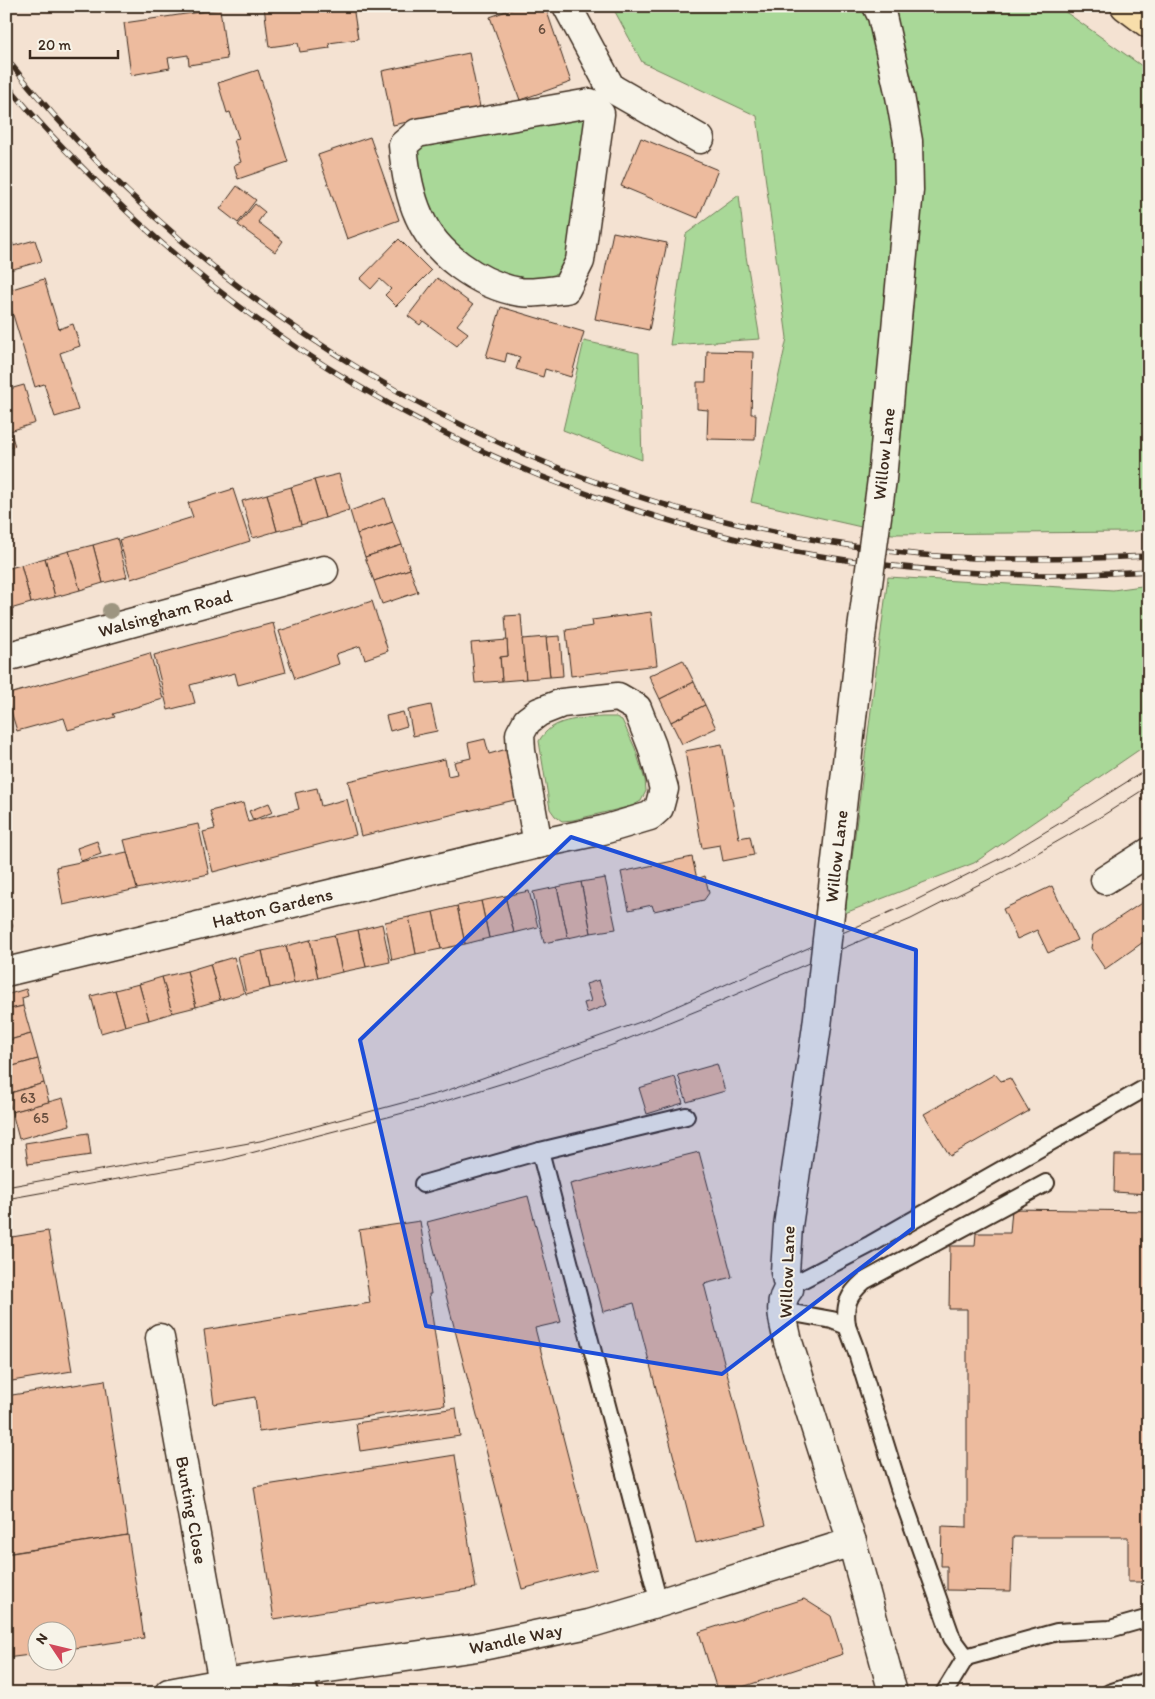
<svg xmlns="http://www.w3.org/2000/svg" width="1155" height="1699" font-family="Itim,sans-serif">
<rect width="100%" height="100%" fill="#f4e2d2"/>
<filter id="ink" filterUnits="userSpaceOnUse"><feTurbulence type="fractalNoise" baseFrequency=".02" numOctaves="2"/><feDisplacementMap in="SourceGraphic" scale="10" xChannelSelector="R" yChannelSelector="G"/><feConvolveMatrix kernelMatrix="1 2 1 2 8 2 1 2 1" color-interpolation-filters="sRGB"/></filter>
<g filter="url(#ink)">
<g fill="#a9d898" stroke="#72815b">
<polygon points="612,6 1057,6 1149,71 1149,529 1130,532 892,534 751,502 787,338 757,116 642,62"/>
<polygon points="588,108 576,260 542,288 454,271 400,160 413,145"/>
<polygon points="739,195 746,256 760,339 670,345 686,234"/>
<polygon points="584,341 639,353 642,460 563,430"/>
<polygon points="888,577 1113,590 1149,585 1149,743 974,863 845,913"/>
<path d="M 602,717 L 616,717 L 622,720 L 635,748 L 645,780 L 646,791 L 641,801 L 632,806 L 573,820 L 562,821 L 555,816 L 550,809 L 539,741 C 552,718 578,719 602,717 Z"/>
</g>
<g fill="#edbb9e" stroke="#3b2a1e">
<polygon points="264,6 353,6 358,39 329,43 330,48 300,52 298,43 269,47"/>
<polygon points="520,6 545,6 571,82 520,100 490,17"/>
<polygon points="220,9 227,59 189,65 188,55 168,58 170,68 131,75 124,23"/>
<polygon points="469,53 480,107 393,125 382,71"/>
<polygon points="258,70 288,162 238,179 234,165 241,162 234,140 239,139 230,112 227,113 218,83"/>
<polygon points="370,137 399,220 347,239 318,155"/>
<polygon points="641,138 718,170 698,218 621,186"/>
<polygon points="237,186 256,200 238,223 220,209"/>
<polygon points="255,204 265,212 258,222 283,241 275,252 238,225"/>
<polygon points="613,232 667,243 649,330 595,319"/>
<polygon points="399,239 431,271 396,306 385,295 391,289 380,279 371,289 360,279"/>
<polygon points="35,240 42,261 6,271 6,245 13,243 13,246"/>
<polygon points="437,278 473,305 457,325 468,333 457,346 423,321 420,325 408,316"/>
<polygon points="44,279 59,329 73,324 80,346 60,353 78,410 55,417 44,384 35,387 6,292 6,291"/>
<polygon points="501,307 584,332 571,377 545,369 543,377 516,369 520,357 507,353 505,362 486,357"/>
<polygon points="707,351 753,352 751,414 756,414 755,440 707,439 708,410 697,409 697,382 706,382"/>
<polygon points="24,385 35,423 10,431 15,446 6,449 6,390"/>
<polygon points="339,474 349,510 325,518 314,480"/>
<polygon points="314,480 325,518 301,525 291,487"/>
<polygon points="291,487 301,525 277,531 267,494"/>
<polygon points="233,489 250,541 131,579 119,540 193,517 188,503"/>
<polygon points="267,494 277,531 253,538 242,501"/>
<polygon points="385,498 393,522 357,534 350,511"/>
<polygon points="393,522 402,545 365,557 357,534"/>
<polygon points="117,538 127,577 103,583 93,545"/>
<polygon points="93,545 103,583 80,590 69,551"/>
<polygon points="402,545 410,569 374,581 365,557"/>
<polygon points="69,551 80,590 55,597 45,558"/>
<polygon points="45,558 55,597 31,603 21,565"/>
<polygon points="21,565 31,603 7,610 6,569"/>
<polygon points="410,569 418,592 382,604 374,581"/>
<polygon points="372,601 388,651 365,659 360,646 336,654 339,664 295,679 279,631"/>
<polygon points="651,612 657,665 571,676 566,630 593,626 592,620"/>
<polygon points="521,615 526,679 502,681 500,657 508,656 505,616"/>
<polygon points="273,623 286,672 238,685 235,673 190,685 195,703 168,710 154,655"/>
<polygon points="560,636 563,676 550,677 546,637"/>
<polygon points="546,637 550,677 526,679 522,639"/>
<polygon points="507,640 508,656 500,657 502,681 475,683 471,643"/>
<polygon points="150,653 163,699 113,714 115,717 68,730 64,718 17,731 6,695"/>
<polygon points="683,660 694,682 660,699 649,676"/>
<polygon points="694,682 705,705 671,722 660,699"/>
<polygon points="431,705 437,731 413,736 408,710"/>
<polygon points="705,705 716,728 682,744 671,722"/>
<polygon points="403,712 407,726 390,731 386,716"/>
<polygon points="485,739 489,754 507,749 519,799 361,836 348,781 445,759 448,776 457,774 454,762 471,758 468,743"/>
<polygon points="722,744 739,838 750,836 754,855 723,861 720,845 702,848 685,751"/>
<polygon points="317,788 321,806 347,799 356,835 213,872 203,832 215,829 210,811 243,803 248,822 299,809 295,793"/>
<polygon points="269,803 273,812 253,820 249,811"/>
<polygon points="198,824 209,874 137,889 124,840"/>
<polygon points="97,841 101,854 81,861 77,848"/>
<polygon points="127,852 137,889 63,905 56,867"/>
<polygon points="692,857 697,879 705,876 709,893 704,900 654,911 652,905 629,910 621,872"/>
<polygon points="605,878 616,929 591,933 581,882"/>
<polygon points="581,882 591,933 568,938 557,887"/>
<polygon points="1052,886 1077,940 1048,953 1037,930 1017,939 1003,909"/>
<polygon points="557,887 568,938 544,943 533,892"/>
<polygon points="529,891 538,927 514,933 505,896"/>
<polygon points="505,896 514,933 489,938 481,901"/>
<polygon points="1149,898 1149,938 1105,969 1091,948 1093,935"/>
<polygon points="481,901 489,938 465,944 457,906"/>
<polygon points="7,906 13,927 8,929 10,937 6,938"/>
<polygon points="457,906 465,944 441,949 433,912"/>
<polygon points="433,912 441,949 416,954 409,917"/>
<polygon points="409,917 416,954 392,960 385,922"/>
<polygon points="382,924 390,962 366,967 358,930"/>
<polygon points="358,930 366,967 342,972 334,935"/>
<polygon points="334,935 342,972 318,978 310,940"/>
<polygon points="310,940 318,978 294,983 286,946"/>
<polygon points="286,946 294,983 270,988 262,951"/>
<polygon points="262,951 270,988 246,994 238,956"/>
<polygon points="234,957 244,993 220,1000 210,964"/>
<polygon points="210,964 220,1000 196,1007 187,971"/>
<polygon points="187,971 196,1007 172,1013 162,977"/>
<polygon points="162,977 172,1013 149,1020 139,984"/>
<polygon points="599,980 607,1005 587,1013 584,1003 591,1001 586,984"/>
<polygon points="139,984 149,1020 125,1026 115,990"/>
<polygon points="26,989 28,996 22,998 23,1006 6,1010 6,995"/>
<polygon points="115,990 125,1026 101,1033 91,996"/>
<polygon points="23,1006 31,1034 6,1041 6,1010"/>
<polygon points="31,1034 38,1059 6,1068 6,1041"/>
<polygon points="38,1059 44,1083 7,1094 6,1068"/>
<polygon points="717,1064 725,1091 687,1102 678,1075"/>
<polygon points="995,1074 1001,1081 1010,1078 1029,1111 950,1156 924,1114"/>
<polygon points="675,1077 683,1103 647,1114 639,1088"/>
<polygon points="44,1083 49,1102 12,1112 7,1094"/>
<polygon points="63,1098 70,1125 19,1139 12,1112"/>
<polygon points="88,1133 91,1155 28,1164 25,1143"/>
<polygon points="699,1152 732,1277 704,1284 766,1525 696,1543 634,1303 603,1312 570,1184"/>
<polygon points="1115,1155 1149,1155 1149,1194 1114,1192"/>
<polygon points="528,1196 561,1322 535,1328 597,1569 522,1589 427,1222"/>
<polygon points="1012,1209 1149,1211 1149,1582 1128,1582 1128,1537 1013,1537 1011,1591 947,1590 947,1566 941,1566 942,1526 967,1527 967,1309 949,1309 950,1246 975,1246 976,1233 1010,1233"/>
<polygon points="420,1221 431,1294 429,1294 445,1405 259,1432 255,1397 214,1404 204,1330 370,1303 359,1230"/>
<polygon points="48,1231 72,1371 6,1382 6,1238"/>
<polygon points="105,1380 128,1535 10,1553 6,1527 6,1396"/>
<polygon points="456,1408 460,1436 360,1451 356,1423"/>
<polygon points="455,1455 476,1588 274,1619 254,1487"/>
<polygon points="128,1535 144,1638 68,1649 68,1632 38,1632 38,1654 6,1658 6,1554"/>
<polygon points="804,1599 831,1616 843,1654 724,1693 718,1693 699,1632"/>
</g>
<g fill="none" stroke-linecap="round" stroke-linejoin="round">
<defs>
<g id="service">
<polyline points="540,1151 659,1603"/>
<polyline points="423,1184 540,1151 686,1116"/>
<polyline points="789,1289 796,1283 871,1244 1149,1086"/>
<polyline points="782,1311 832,1320 847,1326 856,1350 899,1488 952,1638 966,1657 944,1693"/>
<path d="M 847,1326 C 844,1305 848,1295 864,1281 L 1046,1183"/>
<polyline points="966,1657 1057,1632 1110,1629 1149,1618"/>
<polyline points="303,1672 310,1693"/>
<polyline points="1109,1693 1149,1680"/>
</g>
<g id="minor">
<polyline points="567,6 611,88 700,139"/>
<polyline points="877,6 882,16 900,96 908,141 909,190 882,479"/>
<path d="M 590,103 L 600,114 L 580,261 L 566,289 C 552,290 534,294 520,292 C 479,285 435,254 419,216 C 409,194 405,169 403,145 L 417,133 Z"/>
<path id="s1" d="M 6,657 L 324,570"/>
<polygon points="618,697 637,708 652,746 664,789 659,808 650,816 603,830 538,844 521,751 520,734 527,721 539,712 562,703"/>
<polyline points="1105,880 1149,852"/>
<path id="s2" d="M 831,905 L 862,629"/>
<path id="s3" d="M 6,972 L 538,844"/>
<path d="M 817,1026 L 788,1226 L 785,1272 L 789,1289 C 776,1303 785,1325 788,1342 L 852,1542 L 893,1693"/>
<path id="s4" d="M 160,1338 L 223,1683"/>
<path id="s5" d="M 169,1693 L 223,1683 L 477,1647 L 588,1624 L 659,1603 L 852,1542"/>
</g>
<polyline id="primary" points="1125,6 1149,24"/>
</defs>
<use href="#service" stroke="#3b2a1e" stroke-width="20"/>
<use href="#minor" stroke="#3b2a1e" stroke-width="31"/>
<use href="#primary" stroke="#3b2a1e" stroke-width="31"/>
<use href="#service" stroke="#f7f3e8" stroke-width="16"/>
<use href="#minor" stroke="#f7f3e8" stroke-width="28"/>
<use href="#primary" stroke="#f8deab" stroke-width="28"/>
<g stroke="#3b2a1e" stroke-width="1">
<polyline points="6,1187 260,1141 443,1092 643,1021 908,904 1005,856 1090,805 1149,768"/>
<polyline points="6,1199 224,1160 426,1107 523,1077 615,1044 716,1003 911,919 1011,868 1102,816 1149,786"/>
</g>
<defs>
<g id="rail">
<path d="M 6,58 C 205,309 495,484 811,539 C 858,547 906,555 953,557 C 1019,561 1083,559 1149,556"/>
<path d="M 6,83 C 32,116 60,145 89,174 C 248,337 444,454 661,518 C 701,530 740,541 780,549 C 865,565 952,574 1038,575 C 1075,575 1112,573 1149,571"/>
</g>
</defs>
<use href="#rail" stroke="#3b2a1e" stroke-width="5.5"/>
<use href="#rail" stroke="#f7f3e8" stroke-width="4" stroke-dasharray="11" stroke-linecap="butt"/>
<defs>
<g id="minor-bridge">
<polyline points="862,629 882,479"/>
<polyline points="817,1026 831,905"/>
</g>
</defs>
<use href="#minor-bridge" stroke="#3b2a1e" stroke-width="31" stroke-linecap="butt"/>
<use href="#minor-bridge" stroke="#f7f3e8" stroke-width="28"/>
</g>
<circle fill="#9d9580" cx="110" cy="611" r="8"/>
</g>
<path fill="#1d4ed8" fill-opacity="0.2" stroke="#1d4ed8" stroke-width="4" stroke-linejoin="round" d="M 571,837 L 916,950 L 913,1228 L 722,1374 L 426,1326 L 360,1040 Z"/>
<g text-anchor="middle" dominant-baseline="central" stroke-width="4" stroke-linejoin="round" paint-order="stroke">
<g font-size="15" fill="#684e3e">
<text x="542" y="29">6</text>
<text x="28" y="1098">63</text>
<text x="41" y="1118">65</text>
</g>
<g font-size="18" fill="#3b2a1e" stroke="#f7f3e8">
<text transform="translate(884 454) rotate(-84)">Willow Lane</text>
<text stroke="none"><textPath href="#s1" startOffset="165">Walsingham Road</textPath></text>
<text stroke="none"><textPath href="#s2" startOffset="49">Willow Lane</textPath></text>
<text stroke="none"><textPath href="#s3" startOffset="274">Hatton Gardens</textPath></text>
<text transform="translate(787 1272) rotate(-88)">Willow Lane</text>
<text stroke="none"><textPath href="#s4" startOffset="175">Bunting Close</textPath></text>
<text stroke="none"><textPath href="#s5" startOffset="351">Wandle Way</textPath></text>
</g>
</g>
<rect width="1155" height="1699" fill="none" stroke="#f7f3e8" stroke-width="25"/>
<rect x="12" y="12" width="1130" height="1674" fill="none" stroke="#3b2a1e" stroke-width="2" filter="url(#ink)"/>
<g transform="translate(52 1646) rotate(305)"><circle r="24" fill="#f7f3e8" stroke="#aca397"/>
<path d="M0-4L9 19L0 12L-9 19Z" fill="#d1495b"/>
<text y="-8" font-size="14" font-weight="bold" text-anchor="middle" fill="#3b2a1e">N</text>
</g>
<path d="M30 50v8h88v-8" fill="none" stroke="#3b2a1e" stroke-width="2.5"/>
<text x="38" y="50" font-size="15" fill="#3b2a1e" stroke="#f7f3e8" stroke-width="4" paint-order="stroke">20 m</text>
</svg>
